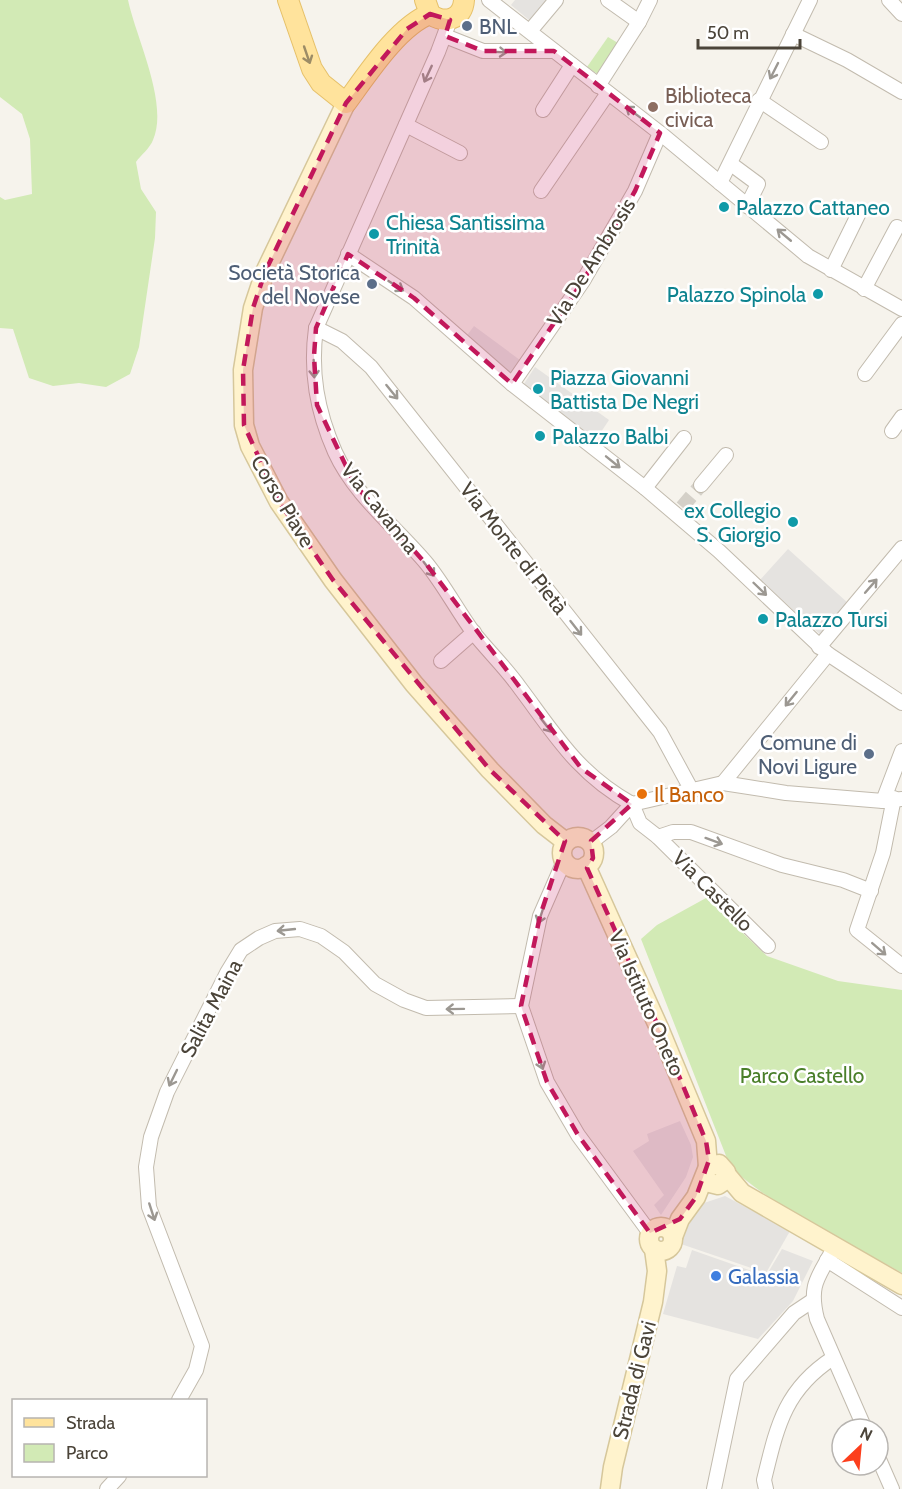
<svg xmlns="http://www.w3.org/2000/svg" width="902" height="1489" font-family="Cabin,sans-serif">
<rect width="100%" height="100%" fill="#f6f3ec"/>
<g fill="#d2eab5">
<path d="M 0,0 L 128,0 C 136,38 169,103 153,140 C 150,148 141,155 136,162 L 141,189 L 156,212 L 155,238 L 139,347 L 130,374 L 106,387 L 79,383 L 53,386 L 29,378 L 13,329 L 0,328 L 0,197 L 5,200 L 32,194 L 30,139 L 22,114 L 0,97 Z"/>
<polygon points="608,37 618,43 599,75 587,67"/>
<path d="M 706,898 L 767,956 L 838,981 L 902,990 L 902,1273 C 849,1243 773,1208 730,1166 L 641,939 L 657,925 Z"/>
</g>
<g fill="#e5e3e0">
<polygon points="515,0 553,0 534,24 511,5"/>
<polygon points="474,326 520,360 509,377 465,338"/>
<polygon points="535,367 609,420 595,441 522,387"/>
<polygon points="788,549 848,603 823,637 760,580"/>
<polygon points="680,1121 691,1145 693,1157 686,1177 661,1215 654,1205 664,1195 633,1151 649,1141 647,1134"/>
<polygon points="725,1196 790,1231 766,1273 678,1243 701,1204"/>
<polygon points="782,1249 813,1261 793,1301 758,1339 663,1314 677,1266 686,1268 692,1250 766,1276"/>
</g>
<g fill="none" stroke-linecap="round" stroke-linejoin="round">
<polyline stroke="#d4d0c8" stroke-width="14" stroke-dasharray="14 7" stroke-linecap="butt" points="682,507 701,485"/>
<defs>
<g id="street">
<polyline points="489,0 660,133 808,256 902,309"/>
<polyline points="608,0 639,22"/>
<polyline points="889,0 902,14"/>
<path d="M 450,20 L 438,52 L 316,328 C 310,372 317,411 335,452 C 355,496 396,527 427,564 C 444,585 457,610 473,632 C 488,651 506,668 520,688 C 556,736 578,774 632,804 L 723,783 L 786,793 L 883,801 L 902,799"/>
<polyline points="530,31 556,0"/>
<polyline points="793,34 847,60 902,92"/>
<polyline points="445,36 483,51 554,51"/>
<polyline points="598,86 639,22 650,0"/>
<polyline points="759,100 821,142"/>
<polyline points="543,110 572,65"/>
<polyline points="406,125 460,153"/>
<polyline points="731,164 758,184 747,206"/>
<polyline points="720,183 810,0"/>
<polyline points="541,191 608,93"/>
<polyline points="348,254 414,298 512,384 645,488 719,551 828,654 902,703"/>
<polyline points="831,270 859,213"/>
<polyline points="864,289 897,227"/>
<polyline points="316,328 342,341 371,367 660,732 691,789"/>
<polyline points="865,374 902,324"/>
<polyline points="512,384 583,281 635,191 660,133"/>
<polyline points="892,431 902,417"/>
<polyline points="701,485 726,455"/>
<polyline points="645,488 684,438"/>
<polyline points="819,647 902,548"/>
<polyline points="441,661 474,632"/>
<polyline points="723,783 828,654"/>
<polyline points="894,798 883,853 857,930 902,966"/>
<polyline points="883,801 902,751"/>
<polyline points="658,837 673,832 691,832 782,865 843,880 871,891"/>
<polyline points="590,843 611,827 632,804 640,823 658,837 768,946"/>
<polyline points="564,861 540,916 521,1006 547,1082 578,1135 650,1233"/>
<path d="M 835,1246 C 819,1277 808,1283 817,1319 L 865,1429"/>
<polyline points="827,1260 902,1308"/>
<polyline points="179,1400 196,1370 202,1346 149,1207 146,1167 151,1137 167,1092 227,973 241,950 259,938 275,931 300,929 321,936 344,952 375,984 404,1000 426,1008 521,1006"/>
<polyline points="878,1457 892,1489"/>
<polyline points="107,1489 119,1476"/>
<polyline points="714,1489 737,1379 794,1313 812,1301"/>
<path d="M 766,1489 L 764,1480 C 777,1427 784,1390 833,1358"/>
</g>
<g id="secondary">
<polyline points="346,103 265,272 253,308 243,370 244,425 250,446 279,502 333,580 414,684 490,770 544,825 566,842"/>
<circle cx="578" cy="853" r="16"/>
<polyline points="586,866 659,1028 706,1141 708,1167"/>
<polyline points="726,1174 742,1193 902,1285"/>
<circle cx="661" cy="1239" r="12"/>
<polyline points="673,1237 680,1219 696,1197 708,1167 719,1164 726,1172 724,1181 718,1185 710,1183 705,1177"/>
<polyline points="610,1489 613,1467 653,1302 657,1271 654,1249"/>
</g>
<g id="primary">
<path d="M 288,0 L 312,69 L 321,83 L 346,103 C 366,76 398,26 430,14"/>
<path d="M 425,0 L 430,14 C 445,25 463,19 464,0"/>
</g>
</defs>
<use href="#street" stroke="#c2bbae" stroke-width="16"/>
<use href="#secondary" stroke="#d6c79b" stroke-width="21"/>
<use href="#primary" stroke="#e6c16a" stroke-width="22"/>
<use href="#street" stroke="#fff" stroke-width="14"/>
<use href="#secondary" stroke="#fff3cd" stroke-width="18"/>
<use href="#primary" stroke="#ffe39c" stroke-width="20"/>
</g>
<defs><path id="oneway-shaft" d="M-6 0H5M1.5-3L5.5 0L1.5 3" fill="none" stroke-width="1.6" stroke-linecap="round" stroke-linejoin="round" transform="scale(1.5)"/></defs>
<g stroke="#9c9892">
<use href="#oneway-shaft" transform="translate(498 52) rotate(3)"/>
<use href="#oneway-shaft" transform="translate(774 71) rotate(117)"/>
<use href="#oneway-shaft" transform="translate(428 74) rotate(115)"/>
<use href="#oneway-shaft" transform="translate(633 112) rotate(-143)"/>
<use href="#oneway-shaft" transform="translate(784 235) rotate(-140)"/>
<use href="#oneway-shaft" transform="translate(396 286) rotate(33)"/>
<use href="#oneway-shaft" transform="translate(314 369) rotate(88)"/>
<use href="#oneway-shaft" transform="translate(392 392) rotate(51)"/>
<use href="#oneway-shaft" transform="translate(613 462) rotate(39)"/>
<use href="#oneway-shaft" transform="translate(429 569) rotate(53)"/>
<use href="#oneway-shaft" transform="translate(871 586) rotate(-49)"/>
<use href="#oneway-shaft" transform="translate(760 589) rotate(44)"/>
<use href="#oneway-shaft" transform="translate(576 628) rotate(52)"/>
<use href="#oneway-shaft" transform="translate(791 699) rotate(129)"/>
<use href="#oneway-shaft" transform="translate(546 725) rotate(52)"/>
<use href="#oneway-shaft" transform="translate(714 841) rotate(20)"/>
<use href="#oneway-shaft" transform="translate(541 915) rotate(108)"/>
<use href="#oneway-shaft" transform="translate(286 930) rotate(174)"/>
<use href="#oneway-shaft" transform="translate(879 949) rotate(41)"/>
<use href="#oneway-shaft" transform="translate(455 1009) rotate(179)"/>
<use href="#oneway-shaft" transform="translate(540 1061) rotate(71)"/>
<use href="#oneway-shaft" transform="translate(173 1078) rotate(116)"/>
<use href="#oneway-shaft" transform="translate(152 1212) rotate(72)"/>
</g>
<use stroke="#9c8c66" href="#oneway-shaft" transform="translate(307 55) rotate(71)"/>
<path fill="#c2185b" fill-opacity="0.2" stroke="#c2185b" stroke-width="4.5" stroke-dasharray="12 8" stroke-linejoin="round" d="M 430,14 L 450,20 L 445,36 L 483,51 L 554,51 L 660,133 L 635,191 L 583,281 L 512,384 L 414,298 L 348,254 L 316,328 L 314,356 L 317,405 L 355,485 L 427,565 L 581,768 L 632,804 L 591,841 L 593,858 L 587,868 L 659,1028 L 706,1141 L 709,1160 L 696,1197 L 680,1219 L 650,1233 L 578,1135 L 547,1082 L 521,1006 L 540,916 L 565,841 L 490,770 L 333,580 L 279,502 L 244,425 L 243,370 L 253,308 L 265,272 L 346,103 L 407,29 Z"/>
<g fill="#5c6f8a" stroke="#fff" stroke-width="2">
<circle cx="467" cy="26" r="6"/>
<circle cx="372" cy="284" r="6"/>
<circle cx="869" cy="754" r="6"/>
</g>
<circle fill="#8d6e63" stroke="#fff" stroke-width="2" cx="653" cy="107" r="6"/>
<g fill="#0f9aa8" stroke="#fff" stroke-width="2">
<circle cx="724" cy="207" r="6"/>
<circle cx="374" cy="234" r="6"/>
<circle cx="818" cy="294" r="6"/>
<circle cx="538" cy="389" r="6"/>
<circle cx="540" cy="436" r="6"/>
<circle cx="793" cy="522" r="6"/>
<circle cx="763" cy="619" r="6"/>
</g>
<circle fill="#e8710a" stroke="#fff" stroke-width="2" cx="642" cy="794" r="6"/>
<circle fill="#3f7fe0" stroke="#fff" stroke-width="2" cx="716" cy="1276" r="6"/>
<g text-anchor="middle" dominant-baseline="central" stroke-width="5" stroke-linejoin="round" paint-order="stroke">
<g font-size="21" fill="#4e5e75" stroke="#fff" text-anchor="end">
<text x="479" y="26" text-anchor="start">BNL</text>
<text x="360" y="272">Società Storica<tspan x="360" dy="24">del Novese</tspan></text>
<text x="857" y="742">Comune di<tspan x="857" dy="24">Novi Ligure</tspan></text>
</g>
<g font-size="21" fill="#785e54" stroke="#fff" text-anchor="start">
<text x="665" y="95">Biblioteca<tspan x="665" dy="24">civica</tspan></text>
</g>
<g font-size="21" fill="#0d838f" stroke="#fff" text-anchor="start">
<text x="736" y="207">Palazzo Cattaneo</text>
<text x="386" y="222">Chiesa Santissima<tspan x="386" dy="24">Trinità</tspan></text>
<text x="806" y="294" text-anchor="end">Palazzo Spinola</text>
<text x="550" y="377">Piazza Giovanni<tspan x="550" dy="24">Battista De Negri</tspan></text>
<text x="552" y="436">Palazzo Balbi</text>
<text x="781" y="510" text-anchor="end">ex Collegio<tspan x="781" dy="24">S. Giorgio</tspan></text>
<text x="775" y="619">Palazzo Tursi</text>
</g>
<g font-size="21" fill="#4b4439" stroke="#fff">
<text transform="translate(591 262) rotate(-58)">Via De Ambrosis</text>
<text transform="translate(283 501) rotate(59)">Corso Piave</text>
<text transform="translate(380 508) rotate(51)">Via Cavanna</text>
<text transform="translate(514 548) rotate(52)">Via Monte di Pietà</text>
<text transform="translate(713 891) rotate(45)">Via Castello</text>
<text transform="translate(647 1003) rotate(66)">Via Istituto Oneto</text>
<text transform="translate(211 1008) rotate(-62)">Salita Maina</text>
<text transform="translate(634 1380) rotate(-76)">Strada di Gavi</text>
</g>
<g font-size="21" fill="#c56008" stroke="#fff" text-anchor="start">
<text x="654" y="794">Il Banco</text>
</g>
<g font-size="21" fill="#4a7f2a" stroke="#fff">
<text x="802" y="1075">Parco Castello</text>
</g>
<g font-size="21" fill="#366cbe" stroke="#fff" text-anchor="start">
<text x="728" y="1276">Galassia</text>
</g>
</g>
<rect x="12" y="1399" width="195" height="78" fill="#ffffff" stroke="#b7b4b0" stroke-width="1.5"/>
<rect x="24" y="1418" width="30" height="9" fill="#ffe39c" stroke="#b7b4b0" stroke-width="1.5"/>
<text x="66" y="1429" font-size="18" fill="#4b4439">Strada</text>
<rect x="24" y="1444" width="30" height="18" fill="#d2eab5" stroke="#b7b4b0" stroke-width="1.5"/>
<text x="66" y="1459" font-size="18" fill="#4b4439">Parco</text>
<g transform="translate(860 1447) rotate(26)"><circle r="28" fill="#ffffff" stroke="#b7b4b0" stroke-width="1.5"/>
<path d="M0-4.5L10 22L0 15L-10 22Z" fill="#fc3f1d"/>
<text y="-9" font-size="16" font-weight="bold" text-anchor="middle" fill="#4b4439">N</text>
</g>
<path d="M698 39v9h102v-9" fill="none" stroke="#4b4439" stroke-width="3"/>
<text x="707" y="39" font-size="18" fill="#4b4439" stroke="#ffffff" stroke-width="4.5" paint-order="stroke">50 m</text>
</svg>
